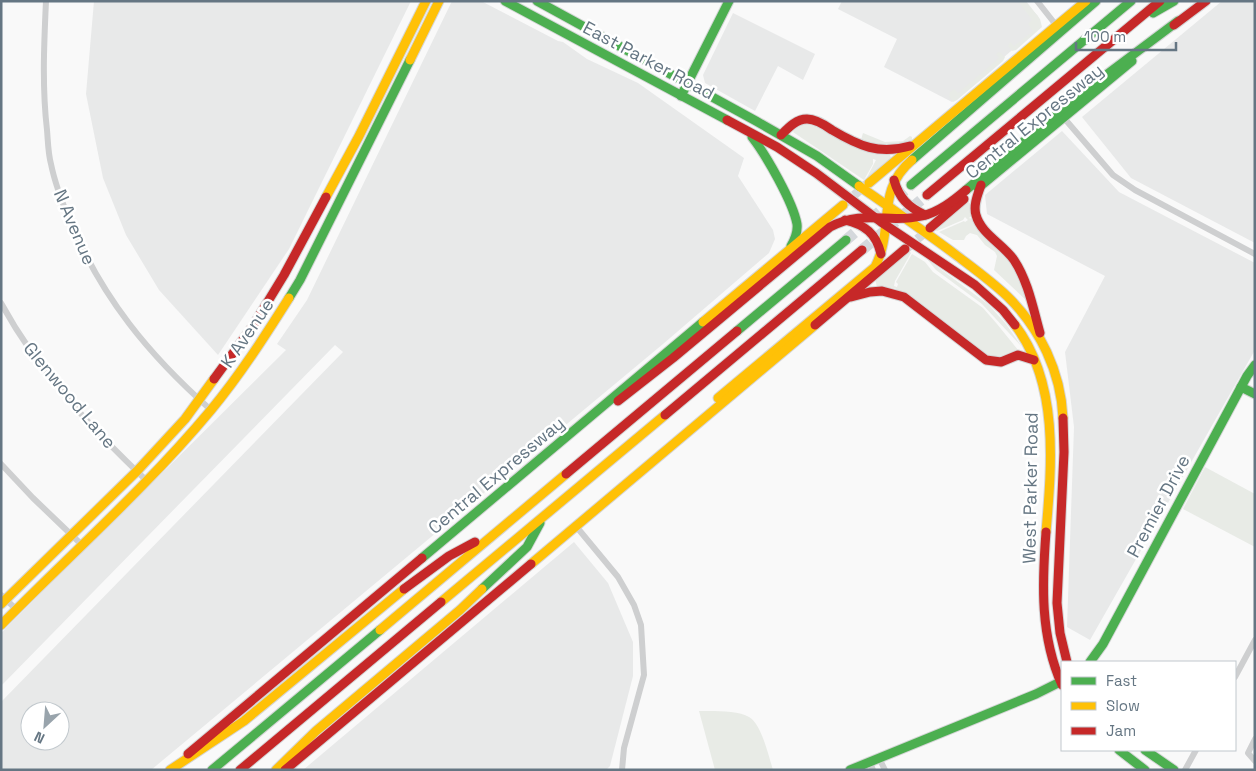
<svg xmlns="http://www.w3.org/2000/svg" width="1256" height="771" font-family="'Space Grotesk',sans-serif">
<rect width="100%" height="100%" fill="#f9f9f9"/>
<g fill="#e8e9e9" fill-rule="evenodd">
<polygon points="94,1 411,1 289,249 218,355 159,290 126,235 103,178 86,94"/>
<path d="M 452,1 L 481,1 L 558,41 L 563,42 L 587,59 L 638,83 L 744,158 L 738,176 L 773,230 L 775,239 L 769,253 L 663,344 L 151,770 L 1,770 L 1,702 L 343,352 L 335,345 L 1,686 L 1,633 L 286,350 L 277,344 L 307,300 ZM 30,711 L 60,711 L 60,741 L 30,741 Z"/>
<polygon points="842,1 1024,1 1038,16 1041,25 952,102 884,67 897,39 838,9"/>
<polygon points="1222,1 1255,1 1255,243 1131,178 1082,117"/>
<polygon points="733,13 815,54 803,80 778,66 755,111 705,83 703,75"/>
<polygon points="1062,131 1119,192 1255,263 1255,350 1090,640 1067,627 1074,427 1065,352 1105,276 987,214 985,195"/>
<polygon points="574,542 608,583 633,642 633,676 610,766 606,770 303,770"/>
</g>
<g fill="#e8ebe6">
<polygon points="1018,1 1026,1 1040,19 1042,27 1016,50 1012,51 1008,46 1010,42 1014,46 1033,31 1028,24 1032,20"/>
<polygon points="999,52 1005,57 1003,61 957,100 953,102 949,96 950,92 954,89 958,93 999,58 996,54"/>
<path d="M 803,123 C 835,125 857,157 890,155 L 892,160 L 865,181 L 876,160 L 873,159 L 873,164 L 864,180 L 793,132 L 795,129 L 793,128 Z"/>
<path d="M 863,133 L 885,142 L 903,141 L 910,136 L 912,137 L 912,140 C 896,151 878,146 861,140 Z"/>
<polygon points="967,202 973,204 972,215 969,218 973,219 1015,266 1028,302 994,270 997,256 995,252 985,245 977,235 970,233 966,236 964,240 953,240 939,232 964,221 965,222 968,220 965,217 963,220 937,231 934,229"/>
<polygon points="909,251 911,253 895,281 894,286 897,287 898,284 896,282 912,254 925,262 933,272 983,308 997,324 1018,350 1002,358 988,356 909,295 894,288 877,287 875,279"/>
<polygon points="927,259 989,305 1006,324 1022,347 982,304 936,270"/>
<polygon points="1205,467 1255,494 1255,547 1183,509"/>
<path d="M 699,711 C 712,711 738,710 749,717 C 761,723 769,757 773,770 L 715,770 Z"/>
</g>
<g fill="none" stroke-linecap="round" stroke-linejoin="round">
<g stroke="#d4d8dc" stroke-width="9" stroke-dasharray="9 4.5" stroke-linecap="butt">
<polyline points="844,204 868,183"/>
<polyline points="907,248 929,229"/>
</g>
<g stroke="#d4d8dc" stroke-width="11" stroke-dasharray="11 5.5" stroke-linecap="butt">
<polyline points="846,240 911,185"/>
<polyline points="862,250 927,195"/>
</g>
<defs>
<g id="fast">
<polyline points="505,1 727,120"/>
<polyline points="537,1 756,121 817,156 859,186"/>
<polyline points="1153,13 1174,1"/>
<polyline points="681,96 729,1"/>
<path d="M 752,137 C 766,155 793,202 797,224 C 798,232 795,239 791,246"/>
<polyline points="912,160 1096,1"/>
<polyline points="911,185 1131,1"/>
<polyline points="978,188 1132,61"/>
<polyline points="966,190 1078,96 1178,21"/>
<polyline points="289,298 300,280 410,60"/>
<polyline points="737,331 846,240"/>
<polyline points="1241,387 1255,394"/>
<polyline points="422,558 703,322"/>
<polyline points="482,589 527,547 540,523"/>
<polyline points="1090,662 1103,644 1247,376 1255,365"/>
<polyline points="1119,750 1145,770"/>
<polyline points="1145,750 1174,770"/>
<polyline points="212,770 380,630"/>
<polyline points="850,770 1036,694 1062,681"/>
</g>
<g id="slow">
<polyline points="410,60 439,1"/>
<polyline points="869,183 1086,1"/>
<path d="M 859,186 C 892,209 924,231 956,255 C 973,268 991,281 1007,296 C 1040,328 1061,372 1063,418"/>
<polyline points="326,197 359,136 426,1"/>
<polyline points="703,322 843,205"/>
<path d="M 1015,325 C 1059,383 1052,463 1046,532"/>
<path d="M 718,398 L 875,267 C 895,228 875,191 912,160"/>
<polyline points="531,564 815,325"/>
<polyline points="441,602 665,415"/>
<polyline points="1,604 137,471 185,419 214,379"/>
<path d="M 1,625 C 71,554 147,487 211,410 C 240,375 265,336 289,298"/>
<polyline points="380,630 566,474"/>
<polyline points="170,770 244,721 404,589"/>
<polyline points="276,770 316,731 460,610 482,589"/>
</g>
<g id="jam">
<polyline points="1174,25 1206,1"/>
<polyline points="727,120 777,147 816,173 881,222 975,285 1003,310 1015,325"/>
<path d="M 781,135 C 788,128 796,119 807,119 C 816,119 825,125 832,130 C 859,146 879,155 910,146"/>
<path d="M 894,180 C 899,198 908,207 925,215"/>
<path d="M 981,185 C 978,194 973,205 976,215 C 981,234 1003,244 1014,260 C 1028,281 1033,308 1040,333"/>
<polyline points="927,195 1160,1"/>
<path d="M 845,220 C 865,225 876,233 881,254"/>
<polyline points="930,228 964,199"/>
<polyline points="851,297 870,292 882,291 904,297 986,360 1001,362 1018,355 1034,360"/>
<polyline points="815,325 905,249"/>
<polyline points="214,379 253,326 284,275 326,197"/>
<path d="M 618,401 L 673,358 L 830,227 C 864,209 889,224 922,216 C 939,212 953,201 966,190"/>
<polyline points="665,415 862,250"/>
<polyline points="1063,418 1064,452 1057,603 1060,633 1067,662"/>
<polyline points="566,474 737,331"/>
<path d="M 1046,532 C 1042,584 1040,636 1062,685"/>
<polyline points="404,589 449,556 475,542"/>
<polyline points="188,754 422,558"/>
<polyline points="240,770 441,602"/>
<polyline points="285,770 531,564"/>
</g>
</defs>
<use href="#fast" stroke="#d5d6d7" stroke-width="11"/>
<use href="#slow" stroke="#d5d6d7" stroke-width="11"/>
<use href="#jam" stroke="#d5d6d7" stroke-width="11"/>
<g stroke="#cecfd0" stroke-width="6">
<path d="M 46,1 C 44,44 42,87 47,130 C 48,141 48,153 51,164 C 55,184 62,202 70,221 C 102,298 149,355 211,410"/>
<polyline points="1037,1 1056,25"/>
<polyline points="1064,118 1113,175 1135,190 1255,254"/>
<path d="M 1,303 C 38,371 91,428 147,481"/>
<polyline points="1,464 33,498 82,545"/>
<polyline points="575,525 618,577 634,605 641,625 644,675 624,748 622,770"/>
<polyline points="1,595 17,610"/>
<polyline points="1235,677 1255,640"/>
<polyline points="1255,739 1248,753 1255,761"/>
<polyline points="879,758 885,770"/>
<polyline points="870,762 873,770"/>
<polyline points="1185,770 1196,750"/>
</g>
<use href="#fast" stroke="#4caf50" stroke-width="9"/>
<use href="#slow" stroke="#ffc107" stroke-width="9"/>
<use href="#jam" stroke="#c62828" stroke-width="9"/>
</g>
<g text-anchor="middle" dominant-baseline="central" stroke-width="5" stroke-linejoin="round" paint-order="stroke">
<g font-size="18" fill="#657683" stroke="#fff">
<text transform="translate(649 60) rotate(28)">East Parker Road</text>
<text transform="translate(1034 121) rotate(-39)">Central Expressway</text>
<text transform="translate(75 227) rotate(67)">N Avenue</text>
<text transform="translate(247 333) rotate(-56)">K Avenue</text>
<text transform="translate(70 395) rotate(50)">Glenwood Lane</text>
<text transform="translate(496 475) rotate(-40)">Central Expressway</text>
<text transform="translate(1030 488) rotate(-89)">West Parker Road</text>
<text transform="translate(1158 506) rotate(-62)">Premier Drive</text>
</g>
</g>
<rect width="1256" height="771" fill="none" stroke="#657683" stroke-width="5"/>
<rect x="1061" y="661" width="175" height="90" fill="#ffffff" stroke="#c1c8cd"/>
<rect x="1071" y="677" width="25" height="8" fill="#4caf50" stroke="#c1c8cd"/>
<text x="1106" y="686" font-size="15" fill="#657683">Fast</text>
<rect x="1071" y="702" width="25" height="8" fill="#ffc107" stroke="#c1c8cd"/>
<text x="1106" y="711" font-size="15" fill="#657683">Slow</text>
<rect x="1071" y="727" width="25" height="8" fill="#c62828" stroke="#c1c8cd"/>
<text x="1106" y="736" font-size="15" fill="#657683">Jam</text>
<g transform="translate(45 726) rotate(206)"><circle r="24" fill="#ffffff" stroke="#c1c8cd"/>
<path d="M0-4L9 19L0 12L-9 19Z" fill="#99a4ac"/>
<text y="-8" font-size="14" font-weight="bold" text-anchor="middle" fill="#657683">N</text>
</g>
<path d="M1076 42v8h100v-8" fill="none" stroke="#657683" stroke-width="2.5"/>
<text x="1084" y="42" font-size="15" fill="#657683" stroke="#ffffff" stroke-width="4" paint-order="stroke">100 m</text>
</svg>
